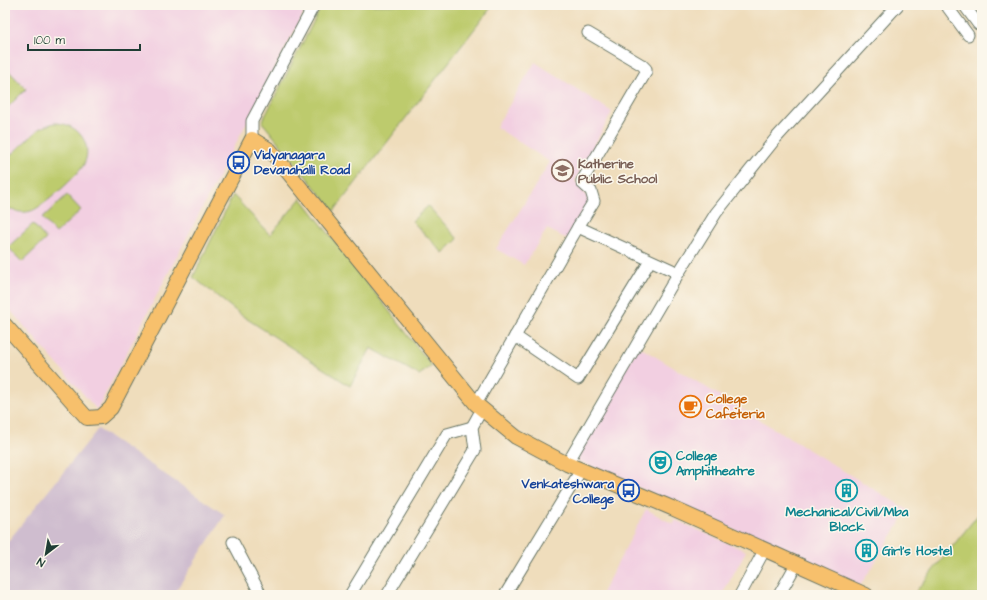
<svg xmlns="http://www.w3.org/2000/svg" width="987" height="600" font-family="'Architects Daughter',sans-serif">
<rect width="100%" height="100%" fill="#fbf7ec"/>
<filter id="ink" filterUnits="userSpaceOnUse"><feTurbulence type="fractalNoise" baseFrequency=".025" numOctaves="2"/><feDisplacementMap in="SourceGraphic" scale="8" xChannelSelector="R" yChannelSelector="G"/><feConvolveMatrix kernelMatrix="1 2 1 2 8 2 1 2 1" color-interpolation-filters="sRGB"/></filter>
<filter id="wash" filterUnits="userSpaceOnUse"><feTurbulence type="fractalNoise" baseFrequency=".012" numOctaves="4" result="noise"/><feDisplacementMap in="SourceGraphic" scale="16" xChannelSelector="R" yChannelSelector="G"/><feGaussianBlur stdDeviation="0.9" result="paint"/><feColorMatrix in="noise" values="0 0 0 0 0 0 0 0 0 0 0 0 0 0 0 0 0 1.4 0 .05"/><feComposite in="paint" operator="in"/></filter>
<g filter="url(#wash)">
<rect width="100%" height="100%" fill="#efddbc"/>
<g fill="#f2cfe1">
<polygon points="5,5 308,5 97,410 5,304"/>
<polygon points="535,62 612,112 575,181 590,200 567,239 547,229 524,265 496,249 550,162 496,127"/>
<polygon points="638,346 908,510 860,586 575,459"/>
<polygon points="646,509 673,524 675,520 746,551 722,595 601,595"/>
</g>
<polygon fill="#cfbdcf" points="98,429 225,515 173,595 5,595 5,545"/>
<g fill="#bdcb6d" stroke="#6e8450">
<polygon points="322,5 493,5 334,211 262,122"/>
<polygon points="5,67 26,89 5,110"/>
<path d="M 54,123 C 76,122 94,143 84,164 C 80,174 42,208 31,211 C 22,214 13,211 5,206 L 5,160 L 40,128 Z"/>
<polygon points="67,195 81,210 56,233 42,218"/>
<polygon points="233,195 270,235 301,198 432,366 419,375 371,348 350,386 241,315 193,277"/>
<polygon points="428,206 458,239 443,253 412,221"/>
<polygon points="33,224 46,239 22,262 8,247"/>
<polygon points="982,510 982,595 913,595"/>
</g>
</g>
<g filter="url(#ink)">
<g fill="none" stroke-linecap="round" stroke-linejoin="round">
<defs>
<g id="minor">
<polyline points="946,5 968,35"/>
<polyline points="964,5 978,24"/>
<polyline points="252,139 252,121 314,5"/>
<polyline points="578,227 672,270"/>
<polyline points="515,336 578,379 650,261"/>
<polyline points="476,404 578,227 594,201 591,191 582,183 582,181 646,72 646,69 642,65 588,33"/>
<polyline points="567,464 678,274 716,213 776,138 898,5"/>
<polyline points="233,542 261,595"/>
<polyline points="350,595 447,434 472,427"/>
<polyline points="387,595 475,450 472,427 482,409"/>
<polyline points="505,595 581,470"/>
<polyline points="740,595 765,549"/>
<polyline points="779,595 797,563"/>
</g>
<polyline id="major" points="5,325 87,418 101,417 111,408 252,139 270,150 476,404 516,437 567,464 672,508 866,595"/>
</defs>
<use href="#minor" stroke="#687564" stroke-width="13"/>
<use href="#major" stroke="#687564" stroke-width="16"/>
<use href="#minor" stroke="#fff" stroke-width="11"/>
<use href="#major" stroke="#f7c06c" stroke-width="14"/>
</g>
</g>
<defs>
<symbol id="bus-ring" viewBox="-11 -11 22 22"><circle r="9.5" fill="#fbf7ec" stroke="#1a4fb4" stroke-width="1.5"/><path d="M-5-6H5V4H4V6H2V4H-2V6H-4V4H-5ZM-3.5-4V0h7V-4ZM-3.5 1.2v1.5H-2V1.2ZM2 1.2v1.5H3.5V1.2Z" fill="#1a4fb4"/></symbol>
<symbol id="school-ring" viewBox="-11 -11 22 22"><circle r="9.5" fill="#fbf7ec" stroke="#8d6e63" stroke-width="1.5"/><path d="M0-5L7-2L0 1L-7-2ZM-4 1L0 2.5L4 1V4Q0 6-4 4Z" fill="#8d6e63"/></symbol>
<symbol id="cafe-ring" viewBox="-11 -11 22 22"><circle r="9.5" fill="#fbf7ec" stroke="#e8710a" stroke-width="1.5"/><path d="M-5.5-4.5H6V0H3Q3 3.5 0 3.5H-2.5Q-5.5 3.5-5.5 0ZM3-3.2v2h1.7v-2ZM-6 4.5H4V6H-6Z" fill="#e8710a"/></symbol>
<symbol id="theatre-ring" viewBox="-11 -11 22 22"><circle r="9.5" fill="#fbf7ec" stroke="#0f9aa8" stroke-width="1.5"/><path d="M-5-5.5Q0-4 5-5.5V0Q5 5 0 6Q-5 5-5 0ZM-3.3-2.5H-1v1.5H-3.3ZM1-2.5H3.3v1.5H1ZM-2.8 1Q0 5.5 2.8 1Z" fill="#0f9aa8"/></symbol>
<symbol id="building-ring" viewBox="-11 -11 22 22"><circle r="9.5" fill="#fbf7ec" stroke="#0f9aa8" stroke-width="1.5"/><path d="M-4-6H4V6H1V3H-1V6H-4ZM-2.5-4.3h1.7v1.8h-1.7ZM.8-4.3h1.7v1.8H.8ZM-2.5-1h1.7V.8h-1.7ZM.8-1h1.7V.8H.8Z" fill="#0f9aa8"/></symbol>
</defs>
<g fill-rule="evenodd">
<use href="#bus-ring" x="226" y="150" width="25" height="25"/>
<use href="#school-ring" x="550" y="158" width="25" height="25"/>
<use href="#cafe-ring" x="678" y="394" width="25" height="25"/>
<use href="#theatre-ring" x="648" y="450" width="25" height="25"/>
<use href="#building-ring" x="834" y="478" width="25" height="25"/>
<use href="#bus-ring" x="616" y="478" width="25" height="25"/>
<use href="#building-ring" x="854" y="538" width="25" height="25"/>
</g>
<g text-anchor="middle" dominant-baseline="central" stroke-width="3" stroke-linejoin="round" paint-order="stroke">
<g font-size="13" font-weight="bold" fill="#164399" stroke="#fbf7ec" text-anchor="start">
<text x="254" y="155">Vidyanagara<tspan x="254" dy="15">Devanahalli Road</tspan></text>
<text x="614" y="484" text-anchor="end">Venkateshwara<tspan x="614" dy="15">College</tspan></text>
</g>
<g font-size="13" font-weight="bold" fill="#785e54" stroke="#fbf7ec" text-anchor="start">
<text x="578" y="164">Katherine<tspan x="578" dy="15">Public School</tspan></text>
</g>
<g font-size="13" font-weight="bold" fill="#c56008" stroke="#fbf7ec" text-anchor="start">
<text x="706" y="399">College<tspan x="706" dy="15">Cafeteria</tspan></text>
</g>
<g font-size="13" font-weight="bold" fill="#0d838f" stroke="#fbf7ec" text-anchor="start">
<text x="676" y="456">College<tspan x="676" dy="15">Amphitheatre</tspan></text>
<text x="847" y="512" text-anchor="middle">Mechanical/Civil/Mba<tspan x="847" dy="15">Block</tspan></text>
<text x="882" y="551">Girl's Hostel</text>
</g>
</g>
<rect width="987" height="600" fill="none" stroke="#fbf7ec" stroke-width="20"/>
<g transform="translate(46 554) rotate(211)" stroke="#fbf7ec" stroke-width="3" paint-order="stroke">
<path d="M0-3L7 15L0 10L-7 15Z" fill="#1f3d34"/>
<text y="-6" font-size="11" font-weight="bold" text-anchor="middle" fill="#1f3d34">N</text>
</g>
<path d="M28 44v6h112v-6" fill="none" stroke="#1f3d34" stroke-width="2"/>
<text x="34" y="44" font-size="12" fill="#1f3d34" stroke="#fbf7ec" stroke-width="3" paint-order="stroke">100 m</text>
</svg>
